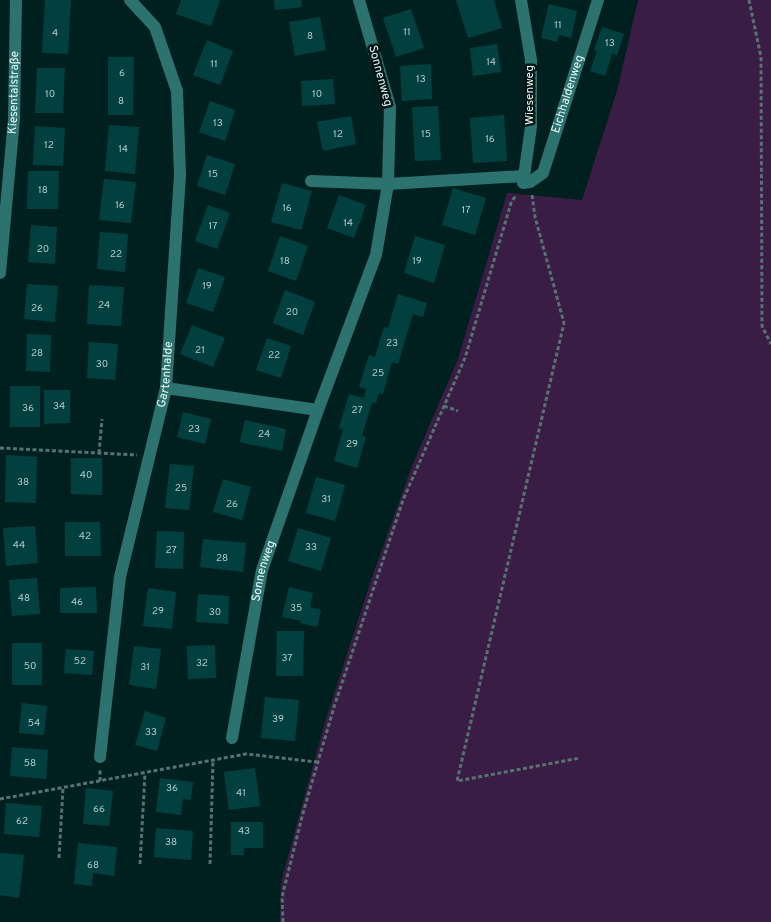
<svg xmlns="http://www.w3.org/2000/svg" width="771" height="922" font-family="Overpass,sans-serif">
<rect width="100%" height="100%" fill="#00201f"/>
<polygon fill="#3a1d44" points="638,0 771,0 771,922 280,922 281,882 325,722 371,580 412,466 458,359 507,193 582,200 617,91"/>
<g fill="#01403e">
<polygon points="45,0 71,0 68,54 42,53"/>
<polygon points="181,0 220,0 211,26 176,14"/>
<polygon points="274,0 301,0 302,7 275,10"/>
<polygon points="456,0 494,0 502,28 468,38"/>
<polygon points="549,4 577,11 571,38 559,35 557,42 541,38"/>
<polygon points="411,9 424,48 396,57 383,18"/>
<polygon points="320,17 326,50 295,56 289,22"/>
<polygon points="602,27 624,34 617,55 612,54 605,76 590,71 597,51 594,50"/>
<polygon points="207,40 233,51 220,85 193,75"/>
<polygon points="497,44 501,72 473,76 470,48"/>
<polygon points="108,57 134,57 133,115 108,115"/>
<polygon points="431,64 432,99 402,101 400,66"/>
<polygon points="37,68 65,68 63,113 35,113"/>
<polygon points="333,79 335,104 302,106 301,81"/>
<polygon points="210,101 235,110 225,141 199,132"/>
<polygon points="438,106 441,160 415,161 412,107"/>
<polygon points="504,115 507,161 473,163 470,118"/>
<polygon points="351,116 356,144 323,151 317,122"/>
<polygon points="109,125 139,127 135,174 105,171"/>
<polygon points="35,126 65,128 63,166 33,165"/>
<polygon points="207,155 235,164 225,195 197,186"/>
<polygon points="28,171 59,171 58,209 27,209"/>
<polygon points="104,179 136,182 131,223 99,220"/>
<polygon points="282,183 312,191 301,230 271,222"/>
<polygon points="453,188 486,198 475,235 442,225"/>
<polygon points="339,195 366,205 354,238 327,228"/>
<polygon points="208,205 230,213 217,249 195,241"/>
<polygon points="31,225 57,227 55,264 28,262"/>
<polygon points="100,232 128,234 125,272 97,269"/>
<polygon points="280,236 308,246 296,281 268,271"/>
<polygon points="415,236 445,245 434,283 404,273"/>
<polygon points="198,268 225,277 213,312 186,303"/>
<polygon points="27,284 58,286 55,322 24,319"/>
<polygon points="89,285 124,287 121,326 87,324"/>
<polygon points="285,290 315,302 303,335 273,323"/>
<polygon points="398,294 427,303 423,317 413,314 398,364 392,362 383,394 379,393 376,403 372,402 362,436 366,437 357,468 334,461 343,430 339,428 349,394 364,398 366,389 359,387 369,355 375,357 384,327 388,328"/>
<polygon points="192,325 225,338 213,367 180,354"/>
<polygon points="27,334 51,335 50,372 26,371"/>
<polygon points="267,338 291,346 281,378 256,370"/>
<polygon points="89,342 118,344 115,380 87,378"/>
<rect x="10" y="386" width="30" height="41"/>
<polygon points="44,390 70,390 70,423 44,424"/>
<polygon points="183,412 211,419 205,444 177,437"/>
<polygon points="245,420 286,429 282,451 240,442"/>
<polygon points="6,455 37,457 36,503 5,502"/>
<polygon points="71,458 102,458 102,495 71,494"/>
<polygon points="170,464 194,466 189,510 165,508"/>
<polygon points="316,477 345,485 335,521 306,513"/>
<polygon points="223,479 251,487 242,520 213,512"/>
<polygon points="65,522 100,522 101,556 65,556"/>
<polygon points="35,526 38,563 6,566 3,528"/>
<polygon points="298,528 331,538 321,571 288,561"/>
<polygon points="157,531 184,532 183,569 155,568"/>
<polygon points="203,539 246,543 243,572 200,567"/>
<polygon points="37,578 40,614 12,616 9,580"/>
<polygon points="96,587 97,613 60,613 60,588"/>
<polygon points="289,587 313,593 310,607 321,610 317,627 300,623 301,621 282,617"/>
<polygon points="148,588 176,592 172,629 143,626"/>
<polygon points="198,594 229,596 228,624 196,622"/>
<polygon points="277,631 304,631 303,676 276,676"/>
<rect x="12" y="643" width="30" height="42"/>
<polygon points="215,645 216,678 188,679 187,646"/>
<polygon points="134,646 161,649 156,689 129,685"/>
<polygon points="66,649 94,651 92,675 64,673"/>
<polygon points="265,697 299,700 295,741 261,738"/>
<polygon points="22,703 47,706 44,735 19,733"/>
<polygon points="145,711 166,718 157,751 135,745"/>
<polygon points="12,747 48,750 46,779 10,776"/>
<polygon points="255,768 260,806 229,810 224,772"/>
<polygon points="160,778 193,782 191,800 183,799 181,815 156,812"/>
<polygon points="86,788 113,791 109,826 83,824"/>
<polygon points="6,803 42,806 39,837 4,834"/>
<polygon points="231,822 263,822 263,848 244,848 244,855 231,855"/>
<polygon points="156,828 193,831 191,860 154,857"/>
<polygon points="78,843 117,847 114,876 93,873 92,886 74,884"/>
<polygon points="0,853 24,855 19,898 0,895"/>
</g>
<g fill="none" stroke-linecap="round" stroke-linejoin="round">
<g stroke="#577271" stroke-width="3" stroke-dasharray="4 2.5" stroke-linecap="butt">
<polyline points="749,0 761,57 762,326 771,344"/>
<polyline points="532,195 535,217 564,323 457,781 580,758"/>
<polyline points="444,406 458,411"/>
<polyline points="0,448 137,455"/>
<polyline points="99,453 102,419"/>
<polyline points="100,781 100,770"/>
<polyline points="0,799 246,754 317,762"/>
<polyline points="59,858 63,788"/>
<polyline points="140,864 145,773"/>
<polyline points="210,864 213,760"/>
<polyline points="283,922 282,897 303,813 334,707 403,500 465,358 511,203 516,195"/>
</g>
<g stroke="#2c7370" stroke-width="12">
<path id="s1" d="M 521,0 L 531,60 L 531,127 L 523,183 L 530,182 L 543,173 L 598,0"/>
<polyline points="311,181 388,184 524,176"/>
<polyline points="166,388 318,410"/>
<path id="s2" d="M 232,738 L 262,570 L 318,410 L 376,255 L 388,184 L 390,107 L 359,0"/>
<path id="s3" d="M 100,757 L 120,577 L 166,388 L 180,175 L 177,91 L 155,27 L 130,0"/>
</g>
<path stroke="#2c7370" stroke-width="12" id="s4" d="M 0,273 L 14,119 L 16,0"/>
</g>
<g text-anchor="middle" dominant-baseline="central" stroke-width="5" stroke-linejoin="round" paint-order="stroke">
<g font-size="10" fill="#aecbca">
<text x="558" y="25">11</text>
<text x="407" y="32">11</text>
<text x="55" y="33">4</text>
<text x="310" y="36">8</text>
<text x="610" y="43">13</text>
<text x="491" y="62">14</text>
<text x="214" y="64">11</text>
<text x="122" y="73">6</text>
<text x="421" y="79">13</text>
<text x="50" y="94">10</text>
<text x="317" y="94">10</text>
<text x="121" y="101">8</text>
<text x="218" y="123">13</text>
<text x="338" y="134">12</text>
<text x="426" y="134">15</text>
<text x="490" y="139">16</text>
<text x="49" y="145">12</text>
<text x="123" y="149">14</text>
<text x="213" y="174">15</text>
<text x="43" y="190">18</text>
<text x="120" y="205">16</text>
<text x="287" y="208">16</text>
<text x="466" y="210">17</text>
<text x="348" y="223">14</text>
<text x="213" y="226">17</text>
<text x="43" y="249">20</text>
<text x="116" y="254">22</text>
<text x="285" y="261">18</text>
<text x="417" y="261">19</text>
<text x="207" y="286">19</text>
<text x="104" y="305">24</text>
<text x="37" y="308">26</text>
<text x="292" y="312">20</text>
<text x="392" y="343">23</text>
<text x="200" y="350">21</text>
<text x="37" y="353">28</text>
<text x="274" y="355">22</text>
<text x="102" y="364">30</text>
<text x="378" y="373">25</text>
<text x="59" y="406">34</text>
<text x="28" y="408">36</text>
<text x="357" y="410">27</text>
<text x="194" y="429">23</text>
<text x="264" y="434">24</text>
<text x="352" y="444">29</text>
<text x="86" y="475">40</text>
<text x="23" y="482">38</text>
<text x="181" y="488">25</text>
<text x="326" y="499">31</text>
<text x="232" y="504">26</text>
<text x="85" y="536">42</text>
<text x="19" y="545">44</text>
<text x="311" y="547">33</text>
<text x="171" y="550">27</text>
<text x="222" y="558">28</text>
<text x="24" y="598">48</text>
<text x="77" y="602">46</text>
<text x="296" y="608">35</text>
<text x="158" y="611">29</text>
<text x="215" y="612">30</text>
<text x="287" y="658">37</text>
<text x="80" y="661">52</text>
<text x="202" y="663">32</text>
<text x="30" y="666">50</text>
<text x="145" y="667">31</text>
<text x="278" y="719">39</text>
<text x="34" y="723">54</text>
<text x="151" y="732">33</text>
<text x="30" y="763">58</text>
<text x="172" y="788">36</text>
<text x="241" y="793">41</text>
<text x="99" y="809">66</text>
<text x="22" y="821">62</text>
<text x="244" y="831">43</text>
<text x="171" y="842">38</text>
<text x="93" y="865">68</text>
</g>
<g font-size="12" fill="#e7f9f8" stroke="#001615">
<text transform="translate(380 76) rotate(75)">Sonnenweg</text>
<text stroke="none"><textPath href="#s4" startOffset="181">Kiesentalstraße</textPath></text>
<text stroke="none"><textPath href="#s1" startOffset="290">Eichhaldenweg</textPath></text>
<text transform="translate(530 95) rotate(-90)">Wiesenweg</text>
<text stroke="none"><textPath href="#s3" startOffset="389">Gartenhalde</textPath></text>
<text stroke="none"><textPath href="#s2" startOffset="170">Sonnenweg</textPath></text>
</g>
</g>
</svg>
